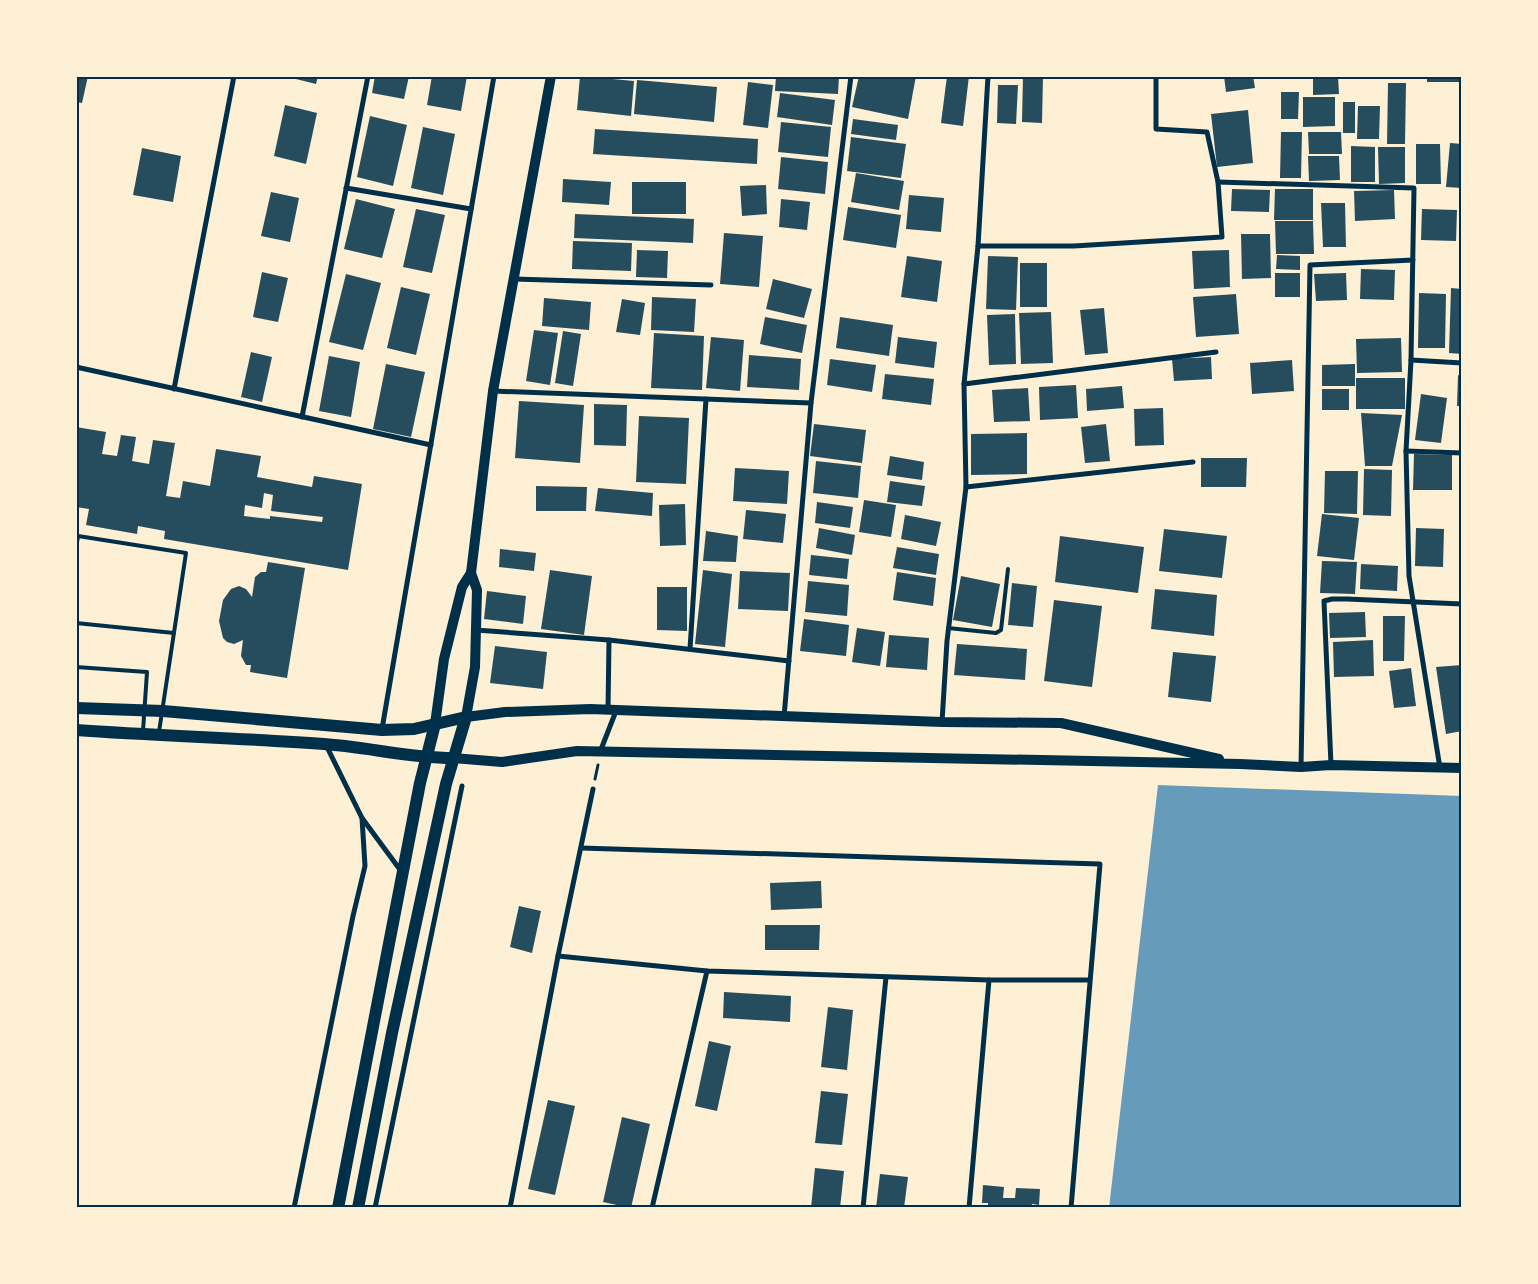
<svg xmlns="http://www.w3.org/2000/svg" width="1538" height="1284" font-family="'Work Sans',sans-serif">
<rect width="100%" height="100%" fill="#fdf0d5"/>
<polygon fill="#669bbc" points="1158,785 1462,796 1462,1208 1109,1208"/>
<g fill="#264d5e" fill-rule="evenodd">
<polygon points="76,76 88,76 82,103 76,102"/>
<polygon points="284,76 318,76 316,84"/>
<polygon points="375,76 409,76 404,99 372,93"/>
<polygon points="432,76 467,76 461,111 427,105"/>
<polygon points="580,76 634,81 631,116 577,110"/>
<polygon points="776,76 839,76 838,94 775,91"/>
<polygon points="859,76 916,76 908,119 852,107"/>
<polygon points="947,76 969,76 963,126 941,123"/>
<polygon points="1023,76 1043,76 1042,123 1022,122"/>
<polygon points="1224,76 1253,76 1255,88 1226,92"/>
<polygon points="1313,76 1338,76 1339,94 1313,95"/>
<rect x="1427" y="76" width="35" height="6"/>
<polygon points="637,80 717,87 714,122 634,114"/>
<polygon points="748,82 773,85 768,128 743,125"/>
<polygon points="1388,83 1406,83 1405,144 1387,144"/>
<polygon points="998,85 1018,85 1016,124 997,123"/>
<polygon points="1281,92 1299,92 1298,119 1281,119"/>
<polygon points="780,93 835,100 832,125 777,117"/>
<polygon points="1303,97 1335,97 1335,126 1303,127"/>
<rect x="1343" y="102" width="12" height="31"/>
<polygon points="285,105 317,113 306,164 274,156"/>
<polygon points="1358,106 1380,106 1379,139 1357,139"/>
<polygon points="1248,110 1253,163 1217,167 1211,114"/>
<polygon points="370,116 407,125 393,186 357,177"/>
<polygon points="853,119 898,125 896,140 851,134"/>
<polygon points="781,122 831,127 828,157 778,152"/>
<polygon points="423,127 455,134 443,195 411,188"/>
<polygon points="595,129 758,139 757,164 593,154"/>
<polygon points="1281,132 1302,132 1301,178 1280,178"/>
<polygon points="1308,132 1341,132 1342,154 1309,154"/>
<polygon points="851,137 906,144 901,178 847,171"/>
<polygon points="1450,143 1462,144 1462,188 1446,187"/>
<polygon points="1416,144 1440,144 1441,184 1416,184"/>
<polygon points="1351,146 1375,147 1375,182 1351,182"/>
<polygon points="1378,147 1405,147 1405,183 1379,184"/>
<polygon points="142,148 181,156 173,202 133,195"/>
<polygon points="1308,156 1339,156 1340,180 1309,181"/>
<polygon points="781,157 828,162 825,194 778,189"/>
<polygon points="856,173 904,181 899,210 851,202"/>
<polygon points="563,179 611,182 609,205 562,202"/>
<rect x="632" y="182" width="54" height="32"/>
<polygon points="766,185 767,214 742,216 740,186"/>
<polygon points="1232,189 1270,190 1269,212 1231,211"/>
<polygon points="1275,189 1313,189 1313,220 1274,220"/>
<polygon points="1394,190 1395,219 1355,221 1354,191"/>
<polygon points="271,192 299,198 290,242 261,236"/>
<polygon points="909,195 944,198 941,232 906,229"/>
<polygon points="356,199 395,209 382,258 344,249"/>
<polygon points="781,199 810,202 807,230 779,227"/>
<polygon points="1321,203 1345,203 1346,247 1323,247"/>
<polygon points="848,207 901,215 896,248 843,240"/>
<polygon points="416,209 445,215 432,273 403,267"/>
<polygon points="1422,209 1457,210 1456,241 1421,240"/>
<polygon points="575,214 694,219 693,243 574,238"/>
<polygon points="1275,221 1313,221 1314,254 1276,254"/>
<polygon points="724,233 763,236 759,287 720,284"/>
<polygon points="1241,234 1270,234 1271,278 1242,279"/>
<polygon points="573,241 632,243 631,271 572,269"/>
<polygon points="637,250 668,251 667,278 636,277"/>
<polygon points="1229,250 1230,287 1194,289 1192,251"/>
<polygon points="1277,255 1300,256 1300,270 1276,269"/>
<polygon points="907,256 942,261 937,302 901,297"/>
<polygon points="988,256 1018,257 1016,310 986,309"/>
<rect x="1020" y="263" width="27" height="44"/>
<polygon points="1361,269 1395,270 1394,300 1360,299"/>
<polygon points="262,272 288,278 278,322 253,317"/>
<rect x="1275" y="273" width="25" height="24"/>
<polygon points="1346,273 1347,300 1316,301 1314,274"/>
<polygon points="346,274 381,283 363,350 329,342"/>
<polygon points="773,279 812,289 804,318 766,309"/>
<polygon points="401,287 430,294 416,355 387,348"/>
<polygon points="1451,288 1462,289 1462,354 1449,353"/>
<polygon points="1419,293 1446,294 1445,348 1418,348"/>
<polygon points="1236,294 1239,334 1196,337 1193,297"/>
<polygon points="652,297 696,299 694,332 651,330"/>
<polygon points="544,298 591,302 589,330 542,326"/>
<polygon points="622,299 645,303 640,335 616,332"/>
<polygon points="1104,308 1108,353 1085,355 1080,310"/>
<polygon points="1051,312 1053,363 1021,364 1019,313"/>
<polygon points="1015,314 1016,364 989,365 987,315"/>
<polygon points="765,317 807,325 802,353 760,344"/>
<polygon points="840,317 893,325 889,356 836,348"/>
<polygon points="534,330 558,333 550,385 526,381"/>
<polygon points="563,331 581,334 573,386 555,383"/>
<polygon points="654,333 704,336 702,390 651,388"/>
<polygon points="711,337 744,340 740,391 706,388"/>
<polygon points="898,337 937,342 934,368 895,363"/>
<polygon points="1401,338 1402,372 1357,373 1356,339"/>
<polygon points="251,352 272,357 262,402 241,397"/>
<polygon points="749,355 801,359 799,390 747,387"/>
<polygon points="329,356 360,362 351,417 319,411"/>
<polygon points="1211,357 1212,379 1174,381 1172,359"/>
<polygon points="830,359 876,365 872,392 827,385"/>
<polygon points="1292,360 1294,391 1252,394 1250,363"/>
<polygon points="386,364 425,372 411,437 373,429"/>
<polygon points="1355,364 1355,386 1322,386 1322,365"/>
<polygon points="885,374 934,379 931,405 882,399"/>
<polygon points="1458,375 1462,376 1462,406 1457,406"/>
<rect x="1356" y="378" width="49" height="31"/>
<polygon points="1076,385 1078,418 1040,420 1039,387"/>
<polygon points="1122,386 1124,408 1087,411 1086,389"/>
<polygon points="1028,388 1030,421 994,422 992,390"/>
<rect x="1322" y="389" width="27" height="21"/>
<polygon points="1421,394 1447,398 1441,443 1415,440"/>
<polygon points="519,401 584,405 580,463 515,458"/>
<polygon points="594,404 627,405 626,446 594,445"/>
<polygon points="1163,408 1164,445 1135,446 1134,409"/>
<polygon points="1361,413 1402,415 1392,466 1365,466"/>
<polygon points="639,416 689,418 686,484 636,482"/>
<polygon points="814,424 866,430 862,463 810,456"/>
<polygon points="1106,424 1110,461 1085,463 1081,427"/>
<path d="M 76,427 L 106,432 L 102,454 L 117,456 L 121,435 L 136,437 L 132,461 L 149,464 L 153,440 L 175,443 L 166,496 L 180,498 L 183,481 L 210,486 L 216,449 L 261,456 L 257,477 L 312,487 L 314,476 L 362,484 L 348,570 L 164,539 L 165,531 L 138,526 L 137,534 L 86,525 L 89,509 L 76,507 ZM 264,493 L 273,495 L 271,511 L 323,517 L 322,522 L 270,516 L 270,519 L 244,516 L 245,505 L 262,508 Z"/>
<polygon points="1027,433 1027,474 971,475 971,434"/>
<polygon points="1414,454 1452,455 1452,490 1413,490"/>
<polygon points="890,456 924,462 922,480 887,475"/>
<polygon points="1201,458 1247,458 1246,487 1201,487"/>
<polygon points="816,461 861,466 858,498 813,493"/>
<polygon points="735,468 789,471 787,504 733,501"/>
<polygon points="1364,469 1392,470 1391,516 1363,515"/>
<polygon points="1325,471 1358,471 1357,514 1324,513"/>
<polygon points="890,481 925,486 922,506 887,502"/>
<polygon points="536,486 587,487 586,511 536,511"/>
<polygon points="598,488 653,493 652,516 595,511"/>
<polygon points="864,500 896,505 891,537 859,532"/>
<polygon points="817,502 853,507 850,528 815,523"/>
<polygon points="685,504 686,545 660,546 659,505"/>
<polygon points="746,510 786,514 783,543 743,539"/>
<polygon points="1322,514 1359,518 1354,560 1317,556"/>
<polygon points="905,515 941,522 936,546 901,539"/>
<polygon points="819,528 855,535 852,555 816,548"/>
<polygon points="1416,528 1444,529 1443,567 1415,566"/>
<polygon points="1164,529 1227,536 1222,578 1159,571"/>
<polygon points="706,531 738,536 736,562 703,561"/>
<polygon points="1060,536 1144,547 1138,593 1055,582"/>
<polygon points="897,547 939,554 936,575 893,568"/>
<polygon points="500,549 536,553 534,571 499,567"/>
<polygon points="811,555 849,559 847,579 809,575"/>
<polygon points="1322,561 1357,562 1355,594 1320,593"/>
<polygon points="268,562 305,568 287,678 250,672 251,665 246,665 241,656 243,640 234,644 227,642 223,638 219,621 223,600 231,589 239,586 246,589 252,597 255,577 261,572 266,572"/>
<polygon points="1361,564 1398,566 1397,591 1360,589"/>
<polygon points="550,570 592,576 584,635 541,629"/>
<polygon points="703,570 732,574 725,647 695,644"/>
<polygon points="740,571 790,573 788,611 738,609"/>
<polygon points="897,572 936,578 933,606 893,600"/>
<polygon points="961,576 1000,584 992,627 953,620"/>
<polygon points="808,581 849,585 847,616 805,612"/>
<polygon points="1012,583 1037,586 1033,627 1008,625"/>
<polygon points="657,587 687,587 687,631 657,630"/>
<polygon points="1155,589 1217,595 1214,636 1151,629"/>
<polygon points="487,591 526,596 523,624 484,619"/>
<polygon points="1054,600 1102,606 1092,687 1044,681"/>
<polygon points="1365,612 1366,637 1330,638 1329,613"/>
<polygon points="1383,616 1405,616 1404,661 1383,661"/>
<polygon points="804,619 849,625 846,656 800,651"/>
<polygon points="857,628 885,632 880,666 852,662"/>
<polygon points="889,635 929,638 927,670 886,667"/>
<polygon points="1373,640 1374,676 1334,677 1333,642"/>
<polygon points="957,644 1027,649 1025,680 954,675"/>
<polygon points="495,646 547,652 543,689 490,683"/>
<polygon points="1173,652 1216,656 1211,702 1168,697"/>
<polygon points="1462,665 1462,731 1446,734 1436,667"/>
<polygon points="1411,668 1416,706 1394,708 1389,671"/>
<polygon points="821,881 822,908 771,910 770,883"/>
<polygon points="519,906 541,911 532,953 510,947"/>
<polygon points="765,925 820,925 819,950 765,950"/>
<polygon points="724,992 791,996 790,1022 723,1018"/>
<polygon points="828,1007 853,1010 847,1070 821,1067"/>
<polygon points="709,1041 731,1046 717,1111 695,1106"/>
<polygon points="821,1091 848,1094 842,1145 815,1143"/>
<polygon points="548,1100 575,1106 555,1195 528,1189"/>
<polygon points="622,1117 650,1124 631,1208 603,1202"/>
<polygon points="815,1168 844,1171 840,1208 811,1208"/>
<polygon points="880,1174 908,1177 904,1208 876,1208"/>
<polygon points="983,1185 1004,1187 1003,1198 1015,1198 1016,1188 1040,1189 1039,1205 1032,1204 1031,1208 988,1208 988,1203 982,1203"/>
</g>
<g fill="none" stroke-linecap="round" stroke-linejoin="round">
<polyline stroke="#003049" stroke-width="3" points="595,779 598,765"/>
<g stroke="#003049" stroke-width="4">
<polyline points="76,549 78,536 186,553 159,732"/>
<polyline points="76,623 174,633"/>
<polyline points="948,628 996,633 1001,630 1008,569"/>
<polyline points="76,667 147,672 143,731"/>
</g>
<g stroke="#003049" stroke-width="5">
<polyline points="1218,182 1414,188 1411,360 1406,451 1409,576 1440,768"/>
<polyline points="346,188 471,209"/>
<polyline points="978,246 988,76"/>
<polyline points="514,279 711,285"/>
<polyline points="1411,360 1462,363"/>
<polyline points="76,367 431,445"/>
<polyline points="964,384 1216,352"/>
<polyline points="174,389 234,76"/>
<polyline points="493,391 811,403"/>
<polyline points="302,417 368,76"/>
<polyline points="1406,451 1462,453"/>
<polyline points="966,487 1193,462"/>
<polyline points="476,630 609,640 789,661"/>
<polyline points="690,649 706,399"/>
<polyline points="608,710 609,640"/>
<polyline points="784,717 811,403 851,76"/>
<polyline points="942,722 947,641 966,487 964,384 978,246 1074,246 1222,237 1218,182 1207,132 1156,129 1156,76"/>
<polyline points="382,729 494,76"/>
<polyline points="600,752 616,711"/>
<polyline points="1331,765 1324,601 1332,599 1347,599 1462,604"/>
<polyline points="1301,767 1310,265 1413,260"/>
<polyline points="362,818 401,871"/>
<polyline points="581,848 1100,864 1071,1208"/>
<polyline points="558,956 707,971 989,980 1089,980"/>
<polyline points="294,1208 353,916 365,866 362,818 326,745"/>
<polyline points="375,1208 462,786"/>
<polyline points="510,1208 558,956 593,789"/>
<polyline points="652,1208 707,971"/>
<polyline points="863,1208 886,977"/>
<polyline points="969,1208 989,980"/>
</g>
<g stroke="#003049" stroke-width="10">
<polyline points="471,573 477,590 475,667 466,717 505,712 590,709 942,722 1061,723 1219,759"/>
<polyline points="435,724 444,659 462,587 471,573 493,391 551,76"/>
<polyline points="453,758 502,762 577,751 1240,764 1301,767 1331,765 1462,768"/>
</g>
<g stroke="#003049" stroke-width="12">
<polyline points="76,708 163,711 382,730 414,729 466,717 446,784 392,1033 358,1208"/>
<path d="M 76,730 C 159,736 242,738 324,744 C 368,747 409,758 453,758"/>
<polyline points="338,1208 420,783 435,724"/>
</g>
</g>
<rect width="1538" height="1284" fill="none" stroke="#fdf0d5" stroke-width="155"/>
<rect x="78" y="78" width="1382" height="1128" fill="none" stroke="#003049" stroke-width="2"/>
</svg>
